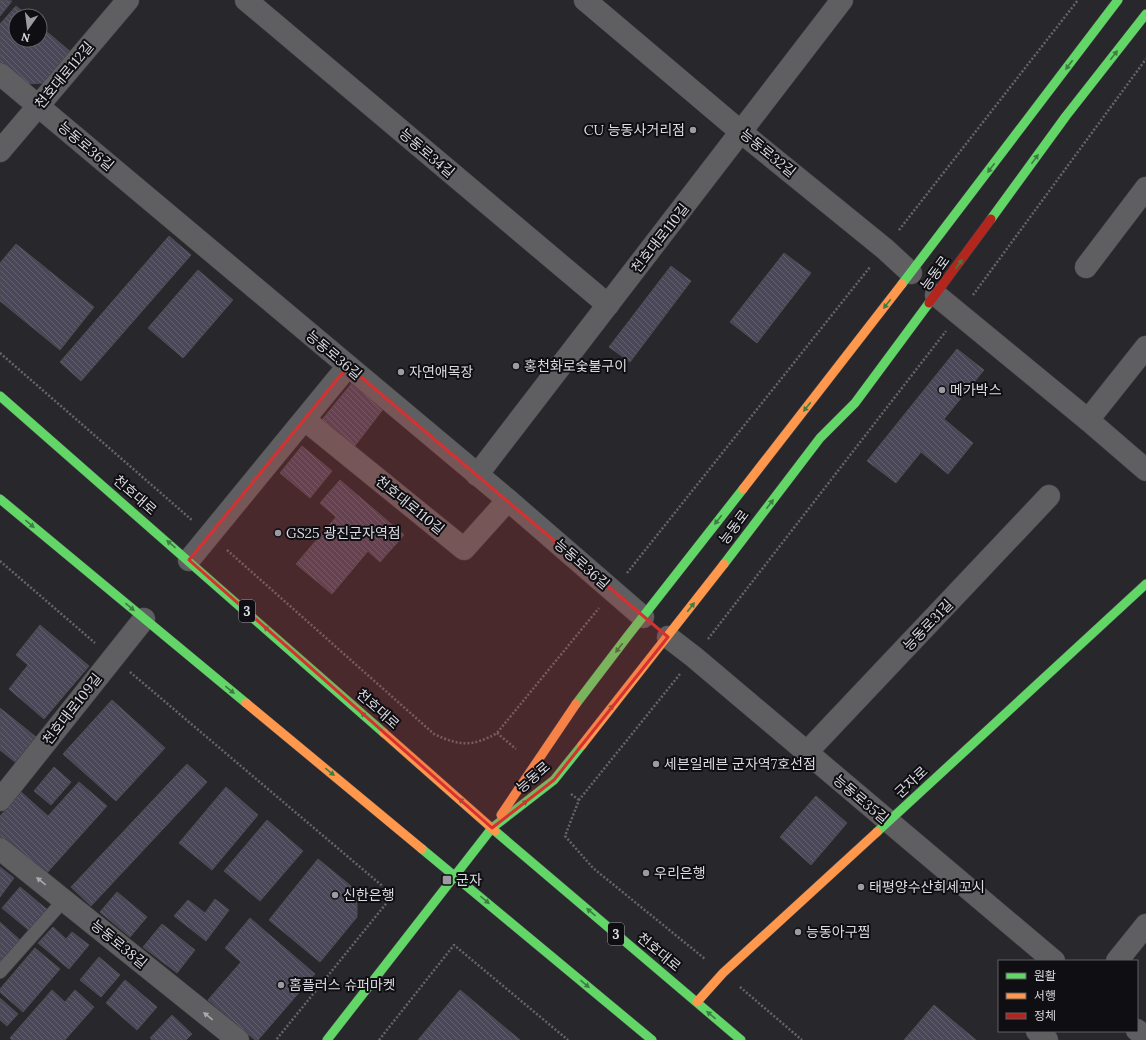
<svg xmlns="http://www.w3.org/2000/svg" width="1146" height="1040" font-family="Lora,'Noto Sans KR',serif">
<defs>
<pattern id="building-back-hatch" width="6" height="6" patternUnits="userSpaceOnUse"><rect width="6" height="6" fill="#494758"/><path d="M-1 5l2 2M0 0l6 6M5-1l2 2" fill="none" stroke="#636170"/></pattern>
</defs>
<rect width="100%" height="100%" fill="#27272c"/>
<g fill="url(#building-back-hatch)" stroke="#4d4d51">
<polygon points="0,0 12,1 0,16"/>
<polygon points="16,6 28,16 16,16 16,40 40,40 40,26 72,53 46,83 23,84 0,64 0,24"/>
<polygon points="169,236 191,255 81,381 60,362"/>
<polygon points="16,244 94,307 60,350 0,301 0,263"/>
<polygon points="784,253 811,273 757,343 730,322"/>
<polygon points="671,266 691,281 630,362 609,347"/>
<polygon points="198,270 233,300 183,358 148,328"/>
<polygon points="957,349 984,370 944,419 973,443 948,474 921,452 896,483 867,461"/>
<polygon points="352,383 384,408 354,447 321,421"/>
<polygon points="302,446 332,471 310,498 280,473"/>
<polygon points="340,480 404,535 380,562 368,551 332,594 296,564 336,517 320,503"/>
<polygon points="40,625 89,666 44,719 9,689 28,665 16,655"/>
<polygon points="112,700 165,748 116,801 63,754"/>
<polygon points="0,708 36,737 15,762 0,750"/>
<polygon points="187,764 207,782 91,906 71,887"/>
<polygon points="54,767 71,782 51,805 34,791"/>
<polygon points="79,782 107,806 45,875 0,840 0,816 21,792 48,816"/>
<polygon points="226,787 258,815 212,870 179,843"/>
<polygon points="816,796 847,823 811,865 780,837"/>
<polygon points="267,820 303,851 260,901 224,871"/>
<polygon points="318,859 357,891 357,917 320,962 269,920"/>
<polygon points="0,867 14,878 0,897"/>
<polygon points="20,887 49,911 31,932 2,908"/>
<polygon points="117,892 147,917 130,937 100,912"/>
<polygon points="215,899 229,910 206,941 174,916 188,900 205,913"/>
<polygon points="250,918 315,974 258,1040 255,1040 208,1000 241,962 225,948"/>
<polygon points="0,922 21,941 0,965"/>
<polygon points="162,924 195,950 177,973 143,947"/>
<polygon points="53,927 66,939 72,932 89,945 69,969 38,943"/>
<polygon points="35,948 60,969 23,1012 0,992 0,989"/>
<polygon points="99,957 120,975 101,997 80,980"/>
<polygon points="125,980 157,1007 137,1030 106,1003"/>
<polygon points="52,990 65,1002 75,990 94,1007 65,1040 12,1040 10,1038"/>
<polygon points="460,990 520,1040 418,1040"/>
<polygon points="0,998 18,1014 7,1026 0,1020"/>
<polygon points="934,1005 976,1040 904,1040"/>
<polygon points="172,1015 192,1034 186,1040 152,1040 150,1038"/>
</g>
<g fill="none" stroke-linecap="round" stroke-linejoin="round">
<defs>
<polyline id="lane" points="0,972 64,900"/>
<g id="street">
<polyline points="246,0 608,305"/>
<polyline points="585,0 741,132 885,249 911,273"/>
<polyline points="0,74 508,500 643,617"/>
<polyline points="0,151 128,0"/>
<polyline points="1086,267 1146,188"/>
<polyline points="936,295 1088,420 1146,470"/>
<polyline points="305,420 464,549 508,500"/>
<polyline points="1088,420 1146,347"/>
<polyline points="477,475 842,0"/>
<polyline points="189,560 348,366"/>
<polyline points="668,637 694,657 1054,961"/>
<polyline points="806,753 1049,496"/>
<polyline points="0,800 144,619"/>
<polyline points="0,849 238,1040"/>
<polyline points="1117,961 1146,925"/>
<polyline points="1137,1030 1146,1038"/>
<polyline points="1037,1031 1047,1040"/>
</g>
<g id="fast">
<polyline points="991,219 1066,116 1146,14"/>
<polyline points="902,284 1118,0"/>
<polyline points="0,396 384,733"/>
<polyline points="0,499 246,703"/>
<polyline points="724,564 820,438 855,403 929,303"/>
<polyline points="576,704 627,637 743,489"/>
<polyline points="495,831 741,1040"/>
<polyline points="877,832 1146,584"/>
<polyline points="422,849 652,1040"/>
<polyline points="327,1040 492,828 554,780 582,745"/>
</g>
<g id="slow">
<polyline points="743,489 902,284"/>
<polyline points="246,703 422,849"/>
<polyline points="384,733 495,831"/>
<polyline points="582,745 724,564"/>
<polyline points="501,815 576,704"/>
<polyline points="697,1002 723,973 877,832"/>
</g>
<polyline id="jam" points="929,303 991,219"/>
</defs>
<use href="#lane" stroke="#454448" stroke-width="14"/>
<use href="#street" stroke="#454448" stroke-width="23"/>
<use href="#fast" stroke="#454448" stroke-width="10"/>
<use href="#slow" stroke="#454448" stroke-width="10"/>
<use href="#jam" stroke="#454448" stroke-width="10"/>
<g stroke="#666669" stroke-width="2.5" stroke-dasharray="2 2" stroke-linecap="butt">
<polyline points="899,230 1078,0"/>
<polyline points="973,295 1146,59"/>
<polyline points="0,353 193,521"/>
<path d="M 227,550 L 434,734 C 459,746 473,747 497,733 L 599,608"/>
<polyline points="0,561 95,643"/>
<polyline points="627,573 870,267"/>
<polyline points="708,639 946,331"/>
<polyline points="130,672 393,895 276,1040"/>
<polyline points="680,674 579,800 565,836 593,868 705,959"/>
<polyline points="497,733 516,749"/>
<polyline points="571,794 579,800"/>
<polyline points="740,987 802,1040"/>
<polyline points="379,1040 454,945 568,1040"/>
</g>
<use href="#lane" stroke="#5f5f61" stroke-width="13"/>
<use href="#street" stroke="#5f5f61" stroke-width="22"/>
<use href="#fast" stroke="#63d668" stroke-width="9"/>
<use href="#slow" stroke="#ff974d" stroke-width="9"/>
<use href="#jam" stroke="#b3261e" stroke-width="9"/>
</g>
<defs><path id="oneway-solid" d="M-6-.8H1V-3.2L6.5 0L1 3.2V.8H-6Z"/></defs>
<g fill="#3d7c42">
<use href="#oneway-solid" transform="translate(1114 55) rotate(-52)"/>
<use href="#oneway-solid" transform="translate(1069 65) rotate(127)"/>
<use href="#oneway-solid" transform="translate(1035 159) rotate(-54)"/>
<use href="#oneway-solid" transform="translate(991 168) rotate(127)"/>
<use href="#oneway-solid" transform="translate(959 264) rotate(-54)"/>
<use href="#oneway-solid" transform="translate(887 304) rotate(128)"/>
<use href="#oneway-solid" transform="translate(807 407) rotate(128)"/>
<use href="#oneway-solid" transform="translate(770 504) rotate(-53)"/>
<use href="#oneway-solid" transform="translate(718 520) rotate(128)"/>
<use href="#oneway-solid" transform="translate(30 524) rotate(40)"/>
<use href="#oneway-solid" transform="translate(171 544) rotate(-139)"/>
<use href="#oneway-solid" transform="translate(130 607) rotate(40)"/>
<use href="#oneway-solid" transform="translate(691 607) rotate(-52)"/>
<use href="#oneway-solid" transform="translate(268 630) rotate(-138)"/>
<use href="#oneway-solid" transform="translate(619 648) rotate(127)"/>
<use href="#oneway-solid" transform="translate(230 690) rotate(39)"/>
<use href="#oneway-solid" transform="translate(610 709) rotate(-52)"/>
<use href="#oneway-solid" transform="translate(365 716) rotate(-138)"/>
<use href="#oneway-solid" transform="translate(330 772) rotate(39)"/>
<use href="#oneway-solid" transform="translate(463 802) rotate(-138)"/>
<use href="#oneway-solid" transform="translate(523 804) rotate(-38)"/>
<use href="#oneway-solid" transform="translate(485 900) rotate(40)"/>
<use href="#oneway-solid" transform="translate(591 912) rotate(-140)"/>
<use href="#oneway-solid" transform="translate(585 984) rotate(40)"/>
<use href="#oneway-solid" transform="translate(711 1015) rotate(-140)"/>
</g>
<g fill="#a9a9ae">
<use href="#oneway-solid" transform="translate(41 881) rotate(-141)"/>
<use href="#oneway-solid" transform="translate(208 1016) rotate(-141)"/>
</g>
<path fill="#d63131" fill-opacity="0.2" stroke="#d63131" stroke-width="3" stroke-linejoin="round" d="M 348,366 L 668,637 L 554,780 L 492,828 L 189,560 Z"/>
<g fill="#9c9ba2" stroke="#0f0f13" stroke-width="1.5">
<circle cx="693" cy="130" r="4"/>
<circle cx="516" cy="366" r="4"/>
<circle cx="401" cy="372" r="4"/>
<circle cx="942" cy="390" r="4"/>
<circle cx="278" cy="533" r="4"/>
<circle cx="656" cy="764" r="4"/>
<circle cx="646" cy="873" r="4"/>
<rect x="442" y="875" width="10" height="10" rx="2"/>
<circle cx="861" cy="887" r="4"/>
<circle cx="335" cy="895" r="4"/>
<circle cx="798" cy="932" r="4"/>
<circle cx="281" cy="985" r="4"/>
</g>
<g text-anchor="middle" dominant-baseline="central" stroke-width="4" stroke-linejoin="round" paint-order="stroke">
<g fill="#0f0f13" stroke="#9e9da3" stroke-width="1">
<rect x="239" y="600" width="16" height="22" rx="3"/>
<rect x="608" y="923" width="16" height="22" rx="3"/>
</g>
<g font-size="13" font-weight="bold" fill="#dbdae1">
<text x="247" y="611">3</text>
<text x="616" y="934">3</text>
</g>
<g font-size="14" fill="#dbdae1" stroke="#0f0f13">
<text transform="translate(64 75) rotate(-50)">천호대로112길</text>
<text transform="translate(86 146) rotate(40)">능동로36길</text>
<text transform="translate(427 153) rotate(40)">능동로34길</text>
<text transform="translate(768 153) rotate(39)">능동로32길</text>
<text transform="translate(660 238) rotate(-52)">천호대로110길</text>
<text transform="translate(935 273) rotate(-54)">능동로</text>
<text transform="translate(334 355) rotate(40)">능동로36길</text>
<text transform="translate(135 495) rotate(41)">천호대로</text>
<text transform="translate(410 505) rotate(39)">천호대로110길</text>
<text transform="translate(734 527) rotate(-53)">능동로</text>
<text transform="translate(582 564) rotate(41)">능동로36길</text>
<text transform="translate(928 625) rotate(-46)">능동로31길</text>
<text transform="translate(72 709) rotate(-52)">천호대로109길</text>
<text transform="translate(378 709) rotate(42)">천호대로</text>
<text transform="translate(533 777) rotate(-41)">능동로</text>
<text transform="translate(911 782) rotate(-43)">군자로</text>
<text transform="translate(861 799) rotate(40)">능동로35길</text>
<text transform="translate(119 944) rotate(39)">능동로38길</text>
<text transform="translate(659 952) rotate(40)">천호대로</text>
</g>
<g font-size="14" fill="#dbdae1" stroke="#0f0f13" text-anchor="start">
<text x="685" y="130" text-anchor="end">CU 능동사거리점</text>
<text x="524" y="366">홍천화로숯불구이</text>
<text x="409" y="372">자연애목장</text>
<text x="950" y="390">메가박스</text>
<text x="286" y="533">GS25 광진군자역점</text>
<text x="664" y="764">세븐일레븐 군자역7호선점</text>
<text x="654" y="873">우리은행</text>
<text x="456" y="880">군자</text>
<text x="869" y="887">태평양수산회세꼬시</text>
<text x="343" y="895">신한은행</text>
<text x="806" y="932">능동아구찜</text>
<text x="289" y="985">홈플러스 슈퍼마켓</text>
</g>
</g>
<rect x="998" y="960" width="140" height="72" fill="#0f0f13" stroke="#616065"/>
<rect x="1006" y="973" width="20" height="6" fill="#63d668" stroke="#616065"/>
<text x="1034" y="980" font-size="12" fill="#dbdae1">원활</text>
<rect x="1006" y="993" width="20" height="6" fill="#ff974d" stroke="#616065"/>
<text x="1034" y="1000" font-size="12" fill="#dbdae1">서행</text>
<rect x="1006" y="1013" width="20" height="6" fill="#b3261e" stroke="#616065"/>
<text x="1034" y="1020" font-size="12" fill="#dbdae1">정체</text>
<g transform="translate(28 28) rotate(194)"><circle r="19" fill="#0f0f13" stroke="#616065"/>
<path d="M0-3L7 15L0 10L-7 15Z" fill="#9c9ba2"/>
<text y="-6" font-size="11" font-weight="bold" text-anchor="middle" fill="#dbdae1">N</text>
</g>
</svg>
